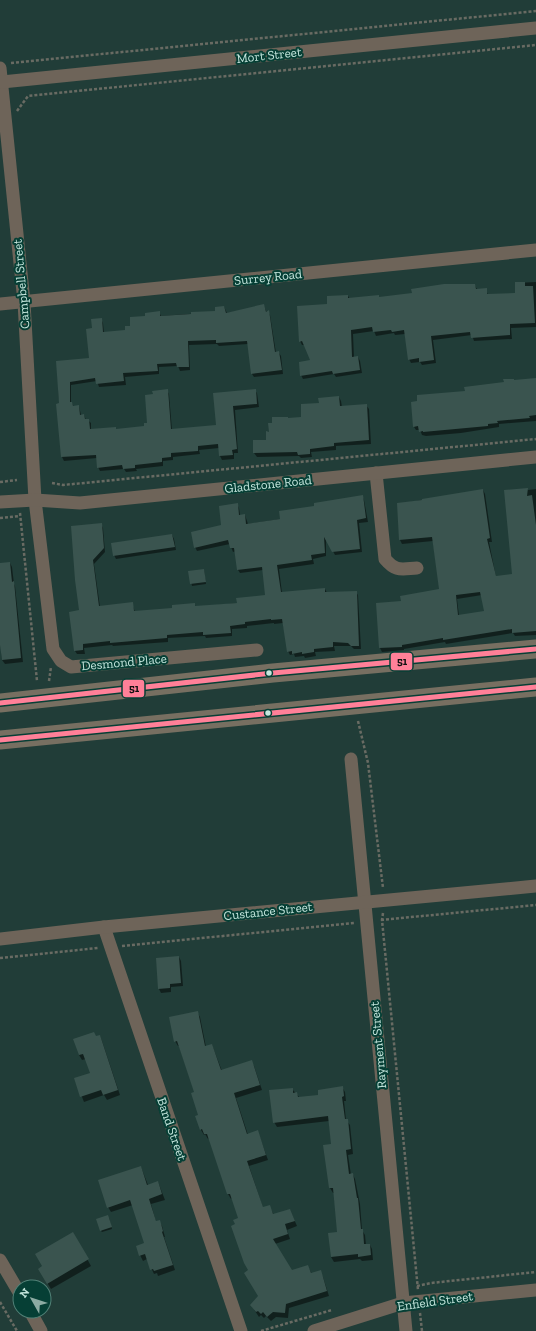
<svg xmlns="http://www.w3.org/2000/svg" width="536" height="1331" font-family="'Zilla Slab',serif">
<rect width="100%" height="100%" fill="#213d38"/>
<g fill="#0007" fill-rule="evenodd">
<polygon points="536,282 536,327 511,328 512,339 474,341 472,335 433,340 436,363 422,365 420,362 411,363 409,359 405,334 395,335 394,333 376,336 374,331 353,334 354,358 358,357 360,361 362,373 336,377 334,374 303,379 301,375 311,361 305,345 302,345 300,341 328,305 348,296 350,299 379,298 475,286 477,289 486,290 488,295 516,294 516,283"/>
<polygon points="264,306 267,313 268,312 270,315 276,353 279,353 281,356 283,374 254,377 252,374 248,344 219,346 217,344 189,345 190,370 180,371 178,366 159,367 159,374 125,377 126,385 99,387 97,381 71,385 71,402 74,407 79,406 81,415 84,415 86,420 88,420 91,423 91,430 117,430 146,427 167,390 169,394 172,430 217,426 214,394 255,390 257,393 259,407 235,410 238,453 234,453 234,459 222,460 220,456 219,448 199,450 200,454 173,457 173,460 163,461 163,466 136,469 137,471 126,472 124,469 100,471 98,467 97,458 64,461 62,457 57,362 90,359 101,319 103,323 104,333 126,331 146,317 159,312 161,316 216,312 224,307 227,313"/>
<polygon points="536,379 536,421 499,424 499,427 461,433 426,436 422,435 420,430 416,430 414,427 466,392 514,381"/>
<polygon points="339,397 341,401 342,407 366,405 369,409 371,444 336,446 336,450 311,452 312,457 301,458 299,456 257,457 254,453 268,441 270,434 288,419 302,418 320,404"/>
<path d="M 527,489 L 528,490 L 536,489 L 536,635 L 515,636 L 513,633 L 446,644 L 445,642 L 404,649 L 404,650 L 382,652 L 380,648 L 402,602 L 440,590 L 433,541 L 402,544 L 400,540 L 398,504 L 483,490 L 485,494 L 492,542 L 489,542 L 496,577 L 513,575 ZM 482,595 L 485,612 L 459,616 L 457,599 Z"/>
<polygon points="362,496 364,500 368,522 359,523 362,552 335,555 326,538 326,556 313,559 314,564 279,569 282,593 325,589 327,593 356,592 358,595 361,649 354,649 351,646 334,646 335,651 315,652 316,656 305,658 304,656 295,657 294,654 290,655 288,651 283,623 274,624 274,623 247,626 247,628 232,629 232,636 206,638 205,636 168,638 168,642 113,646 112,645 84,648 85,654 77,654 75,651 80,611 101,524 103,528 105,552 94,564 100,607 132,604 135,612 173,609 194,604 196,607 238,603 266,596 263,570 240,573 238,570 236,551 233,552 230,544 197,551 195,547 222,526 237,504 239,508 240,515 245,515 248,524 281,519 316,507"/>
<polygon points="172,535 174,539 176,550 116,559 114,555"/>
<polygon points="10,563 12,567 14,584 15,586 23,662 5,664 2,660 0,637 0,564"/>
<polygon points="204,570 206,584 192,586 189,572"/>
<polygon points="179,957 181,961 183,986 171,987 171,992 161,993 159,989 157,959"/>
<polygon points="197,1012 200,1017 206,1047 212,1045 222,1071 251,1062 254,1066 262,1090 236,1098 248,1135 258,1132 268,1160 249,1166 263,1208 269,1206 274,1215 290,1210 297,1226 287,1230 290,1239 275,1244 291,1272 308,1267 312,1274 320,1272 323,1277 329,1296 289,1308 288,1318 276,1317 271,1321 266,1316 264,1318 261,1315 259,1317 251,1305 259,1297 250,1270 236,1225 239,1219 232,1198 231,1199 228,1194 209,1138 208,1139 205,1134 204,1135 201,1130 197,1117 200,1116 195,1093 179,1046 178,1046 175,1041"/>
<polygon points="100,1036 102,1041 120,1095 107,1100 104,1095 84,1102 75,1079 91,1074 86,1059 82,1060 79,1055 96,1037"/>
<polygon points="342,1087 345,1092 346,1101 344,1101 346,1120 350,1125 353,1154 348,1155 351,1175 353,1175 355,1179 360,1204 362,1230 365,1235 366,1245 370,1245 372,1249 373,1260 362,1261 360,1259 334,1262 331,1257 338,1233 334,1193 333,1193 330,1188 325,1146 332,1145 329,1121 277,1127 274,1122 292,1089 300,1098 319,1096"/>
<polygon points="141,1167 148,1185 158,1182 165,1200 151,1204 156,1222 159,1221 162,1226 165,1237 164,1237 175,1270 158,1276 157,1273 154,1274 147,1259 143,1261 140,1255 145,1244 133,1205 111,1212 108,1207"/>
<polygon points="109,1218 112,1229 102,1232 101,1231"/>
<polygon points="73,1233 91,1266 51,1289 39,1269 43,1267"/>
</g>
<g fill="#3a544f" fill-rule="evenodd">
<polygon points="515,282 525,282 525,286 533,286 535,323 510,324 510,335 471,338 470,332 431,336 434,360 419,362 419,358 408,360 404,330 392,332 391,330 373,332 372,327 351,330 352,357 358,356 360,370 333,374 332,371 300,376 299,362 310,360 302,341 299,342 297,306 327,304 327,296 348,295 348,298 379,295 379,297 412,293 411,289 444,284 475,284 476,289 487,288 487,294 515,293"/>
<polygon points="264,304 266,312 269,310 275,352 279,351 282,370 251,374 247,341 216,343 216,340 188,341 189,367 177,367 176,363 157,364 158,371 123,373 124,381 96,384 95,378 70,382 70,402 72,402 73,406 79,405 80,415 84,414 85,419 89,419 90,429 116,427 116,429 144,426 144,423 147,423 145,395 153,394 152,391 168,389 171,429 216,425 213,393 256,389 257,404 233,406 237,449 232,450 233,455 219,456 218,444 198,446 198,451 171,453 171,457 162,458 162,462 135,465 135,468 123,469 122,465 97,468 96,455 61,457 56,404 59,403 56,361 89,358 86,329 92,328 91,319 102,318 103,332 125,330 125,326 130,326 130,317 145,316 145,313 160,311 160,316 191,314 191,312 215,311 215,307 224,306 226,313"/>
<polygon points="536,378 536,415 529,416 530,418 497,421 498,423 488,424 488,426 423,432 423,431 419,432 418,426 413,427 411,402 417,401 417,395 465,391 464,387 504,382 503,379 514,379 514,380"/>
<polygon points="339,396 340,406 367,404 369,440 334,443 334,446 310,449 310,454 298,455 297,452 253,453 253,440 266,440 266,431 269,432 268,423 272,423 272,417 288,417 288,418 301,417 301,404 319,403 318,398"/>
<path d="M 528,488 L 527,496 L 532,495 L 536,525 L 536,631 L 512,633 L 512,629 L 443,640 L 443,638 L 402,645 L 402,647 L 379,648 L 376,603 L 401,601 L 400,596 L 439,589 L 432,537 L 399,540 L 397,503 L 422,500 L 422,499 L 483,489 L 490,538 L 487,539 L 496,576 L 512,574 L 504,490 ZM 480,592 L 484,611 L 458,615 L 456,595 Z"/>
<polygon points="363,495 366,518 357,520 360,549 332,552 324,537 325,553 311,555 312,560 277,565 281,592 325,588 325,592 357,591 359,646 351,646 348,643 333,642 333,647 314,649 314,652 302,654 302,652 292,654 292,651 287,652 282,619 271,620 271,619 245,622 245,624 230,626 231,633 203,635 203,632 167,635 167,638 110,643 110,641 83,644 83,650 74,651 69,612 79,610 75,580 71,526 102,523 104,548 93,560 99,606 133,602 134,611 172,608 172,605 195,603 195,606 237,603 236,598 265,595 262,567 237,570 234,548 230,548 228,540 194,548 191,532 221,525 219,506 238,503 239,515 245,514 246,524 280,519 279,511 314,506 314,503"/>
<polygon points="172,534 175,547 113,556 111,543"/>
<polygon points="10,562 12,582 14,581 21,658 2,660 0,645 0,563"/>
<polygon points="204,569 206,582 190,584 188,571"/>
<polygon points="179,956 181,983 170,984 170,988 158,989 156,958"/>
<polygon points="198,1011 205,1046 212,1044 221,1070 252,1060 260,1085 234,1093 247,1134 258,1130 266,1155 247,1161 263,1207 270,1205 273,1214 290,1209 295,1221 285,1224 288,1234 273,1239 292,1270 308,1265 311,1273 321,1270 327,1291 286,1304 285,1313 273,1312 267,1317 263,1312 261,1314 258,1311 256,1312 250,1305 258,1296 244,1273 248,1270 244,1263 231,1226 235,1224 233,1220 238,1218 230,1194 227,1194 207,1134 204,1134 202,1129 200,1130 195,1116 198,1115 191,1093 194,1092 177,1041 174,1042 169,1017"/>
<polygon points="94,1032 96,1036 100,1035 118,1090 103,1095 101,1090 80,1097 74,1078 90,1073 83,1054 79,1055 73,1039"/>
<polygon points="343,1086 344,1096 342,1097 345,1119 348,1119 351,1149 346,1150 349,1174 353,1173 357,1198 358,1198 361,1229 363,1229 364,1244 370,1244 371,1255 358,1257 358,1254 331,1257 328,1233 337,1232 333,1188 329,1188 323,1145 331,1144 328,1116 273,1123 269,1090 293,1088 293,1093 297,1092 298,1097 318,1095 318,1090"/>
<polygon points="141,1166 147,1185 158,1181 162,1194 149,1199 156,1221 160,1220 163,1231 162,1232 173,1265 154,1271 153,1269 150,1270 145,1254 139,1256 136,1246 144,1243 130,1200 107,1208 98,1180"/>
<polygon points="108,1215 112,1227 100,1231 96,1219"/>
<polygon points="73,1232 89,1259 47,1284 38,1269 42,1266 35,1254"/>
</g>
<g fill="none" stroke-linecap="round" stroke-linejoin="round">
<g stroke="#696b63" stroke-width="2.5" stroke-dasharray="3 2" stroke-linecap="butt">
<polyline points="11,63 536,11"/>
<polyline points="17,111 28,96 536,45"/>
<polyline points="0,482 17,480"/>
<polyline points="52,483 63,485 536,439"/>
<polyline points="20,513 37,681"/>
<polyline points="0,518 20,516"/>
<polyline points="49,681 51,667"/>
<polyline points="358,721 368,763 383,888"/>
<polyline points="383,913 382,920 418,1290"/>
<polyline points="381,920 536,905"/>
<polyline points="122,946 354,923"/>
<polyline points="0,958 98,948"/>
<polyline points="417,1286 431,1283 536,1272"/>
<polyline points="0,1302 17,1331"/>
<polyline points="420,1313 422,1331"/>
<polyline points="261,1331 332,1310"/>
</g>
<g stroke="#6e6459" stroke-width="13">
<polyline points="0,68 24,302 35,500 53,649 61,661 71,667 257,650"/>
<polyline points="2,82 536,28"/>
<polyline points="0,304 536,250"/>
<path d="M 376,473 L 385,559 C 396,572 401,569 417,568"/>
<polyline points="0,502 35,500 80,503 536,457"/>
<polyline points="351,759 406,1331"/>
<polyline points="104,927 241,1331"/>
<polyline points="0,939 104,927 536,886"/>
<polyline points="0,1260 20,1294"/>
<polyline points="30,1311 41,1331"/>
<polyline points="314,1331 403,1303 536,1290"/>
</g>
<g stroke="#776f61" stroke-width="19">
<polyline points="0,703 273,673 536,649"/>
<polyline points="0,740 536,687"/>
</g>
<defs>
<g id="bus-1">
<polyline points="0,703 273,673 536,649"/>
<polyline points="0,740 536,687"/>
</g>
</defs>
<use href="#bus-1" stroke="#063f35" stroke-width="8"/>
<use href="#bus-1" stroke="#ff8098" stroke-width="5"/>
</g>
<g fill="#c5e6dd" stroke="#063f35" stroke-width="1.5">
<circle cx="269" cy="673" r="3.5"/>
<circle cx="268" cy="713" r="3.5"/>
</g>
<g text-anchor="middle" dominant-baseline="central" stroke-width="4" stroke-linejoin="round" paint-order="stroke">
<g font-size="13" fill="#c5e6dd" stroke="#063f35">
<text transform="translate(269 55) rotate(-6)">Mort Street</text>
<text transform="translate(268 277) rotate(-6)">Surrey Road</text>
<text transform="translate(21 284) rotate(-95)">Campbell Street</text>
<text transform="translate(268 484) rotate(-6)">Gladstone Road</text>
<text transform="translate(124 662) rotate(-5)">Desmond Place</text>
<text transform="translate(268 911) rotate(-6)">Custance Street</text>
<text transform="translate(378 1045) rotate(-95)">Rayment Street</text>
<text transform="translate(172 1129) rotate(71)">Band Street</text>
<text transform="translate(435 1301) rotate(-8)">Enfield Street</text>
</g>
</g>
<g stroke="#063f35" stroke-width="1.5">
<rect x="390" y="652" width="23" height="19" rx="4" fill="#ff8098"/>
<rect x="122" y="679" width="23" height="19" rx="4" fill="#ff8098"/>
</g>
<g font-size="11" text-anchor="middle" font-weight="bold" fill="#111">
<text x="402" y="665">51</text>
<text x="134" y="692">51</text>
</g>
<g transform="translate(32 1299) rotate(309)"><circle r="19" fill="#063f35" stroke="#528278"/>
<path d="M0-3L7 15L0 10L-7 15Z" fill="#8caba3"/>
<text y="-6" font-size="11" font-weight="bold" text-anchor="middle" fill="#c5e6dd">N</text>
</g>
</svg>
